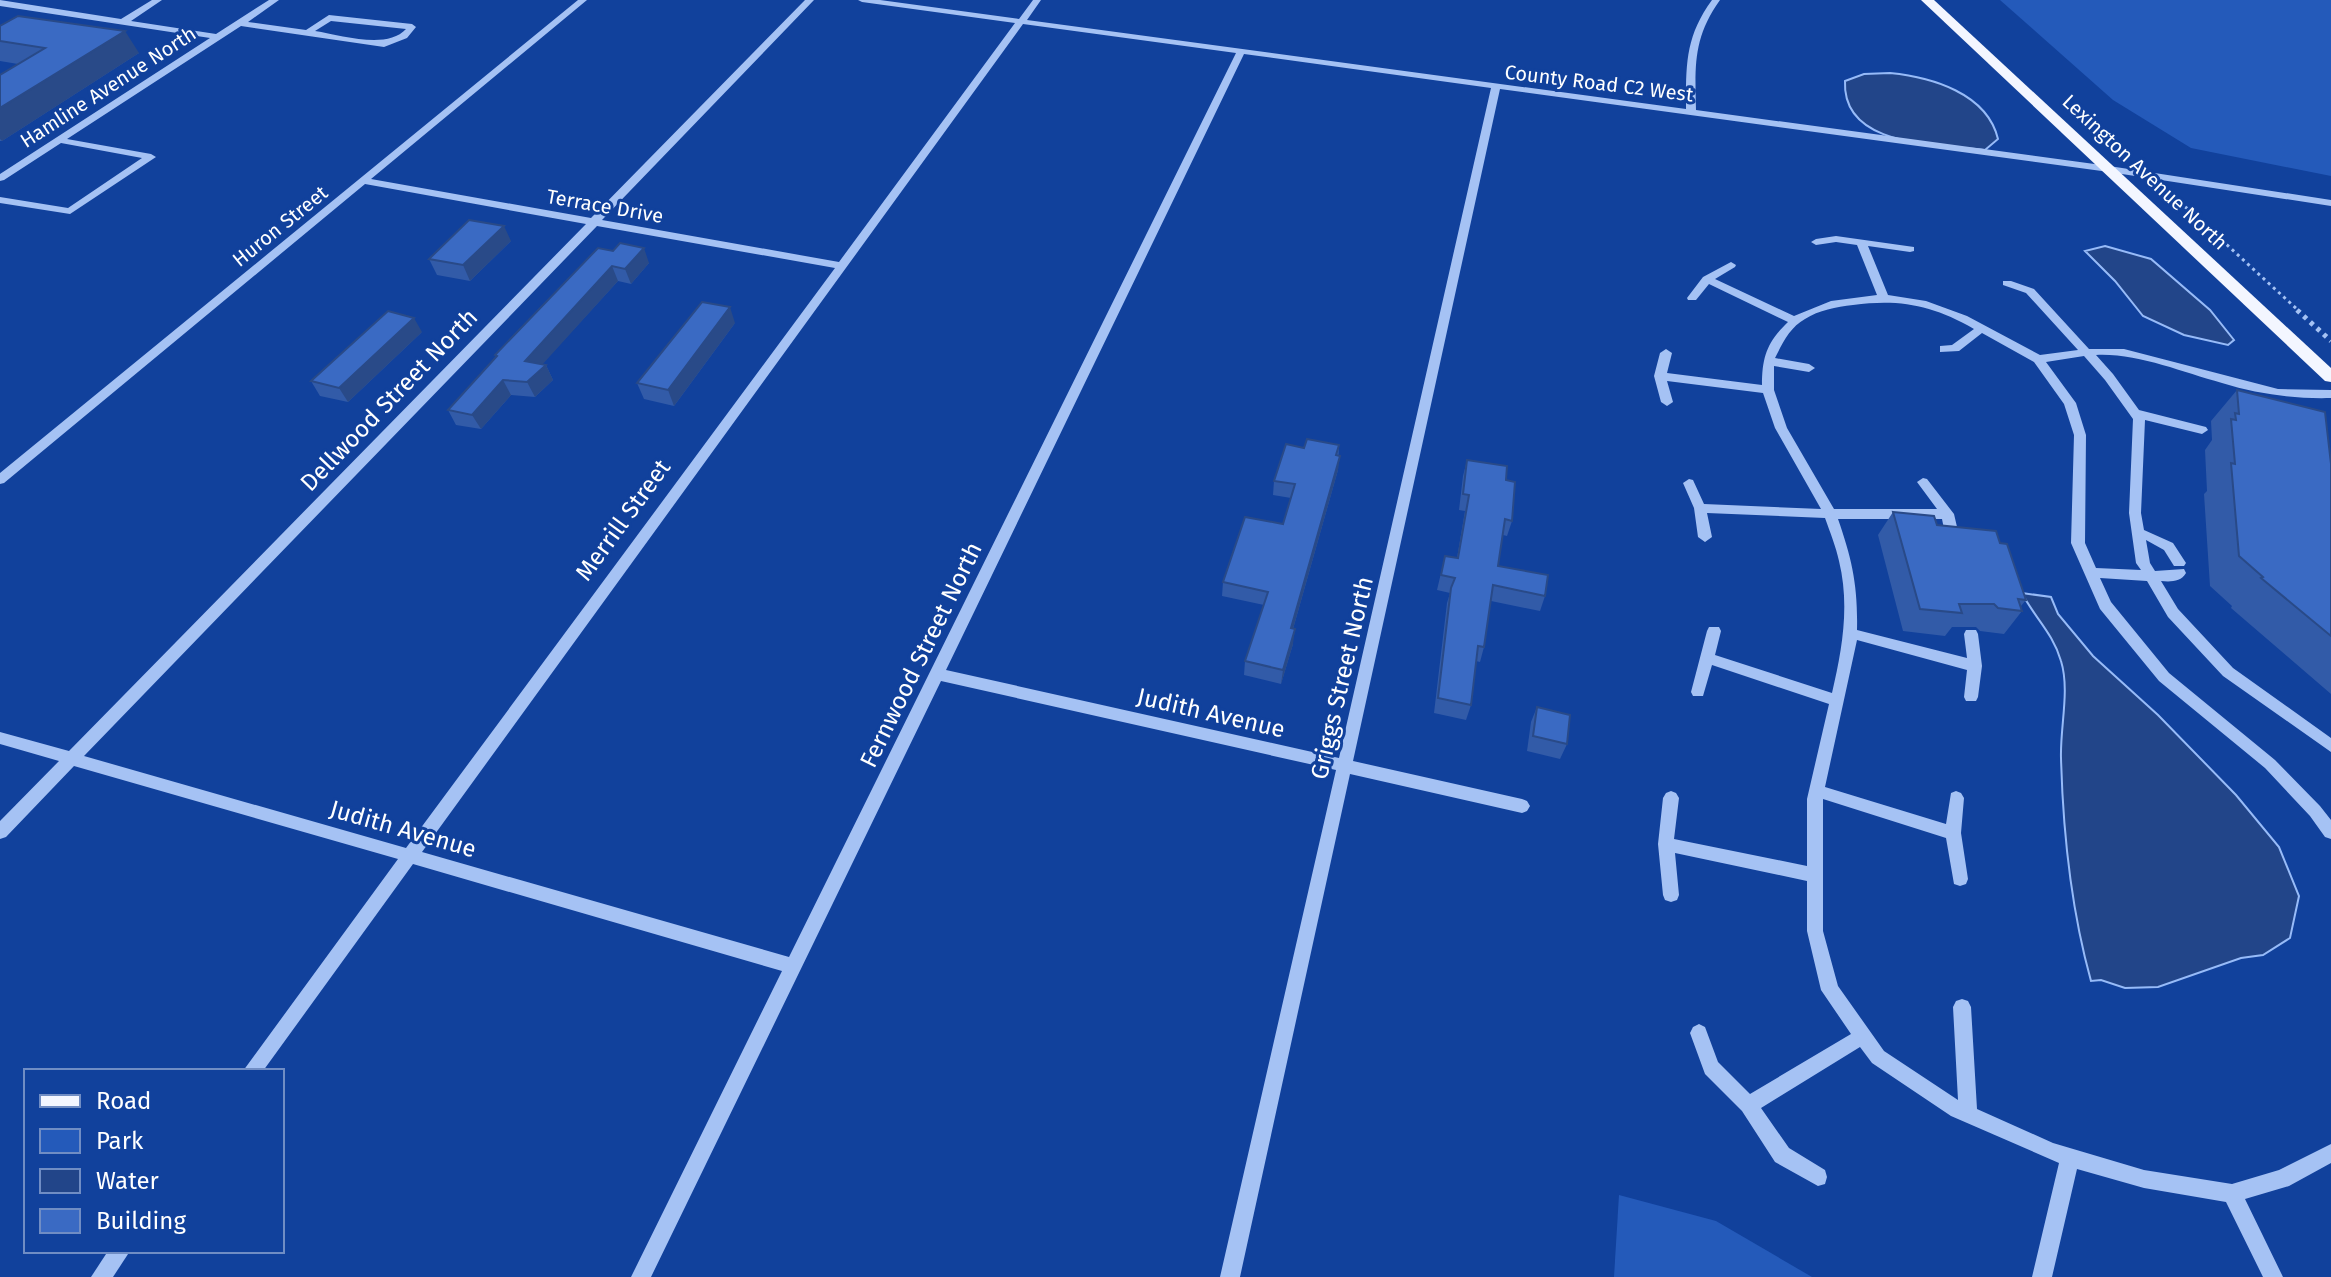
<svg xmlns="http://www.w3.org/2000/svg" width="2331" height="1277" font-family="'Fira Sans',sans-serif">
<rect width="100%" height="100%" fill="#11419c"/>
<g fill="#245aba">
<polygon points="2000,0 2331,0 2331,176 2191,148 2113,100"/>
<polygon points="1619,1195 1716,1221 1812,1277 1614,1277"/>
</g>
<g fill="#224589" stroke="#97bbf8" stroke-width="2">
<path d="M 1890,73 C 1931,77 1987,93 1998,139 L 1985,150 C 1938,144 1842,148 1845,81 L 1864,74 Z"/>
<polygon points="2105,246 2151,259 2210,310 2234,340 2228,345 2184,335 2143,316 2115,281 2085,251"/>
<path d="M 2022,593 L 2051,597 L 2058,614 L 2093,656 L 2158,715 L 2236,795 L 2279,847 L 2299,896 L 2290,938 L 2263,955 L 2241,958 L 2158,987 L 2125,988 L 2101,980 L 2091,981 C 2071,909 2063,833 2061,758 C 2060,727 2070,690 2061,661 C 2053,633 2034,617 2022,593 Z"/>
</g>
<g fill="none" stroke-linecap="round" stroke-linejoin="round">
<polyline stroke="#a5c2f4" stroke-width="3" stroke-dasharray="3 4" stroke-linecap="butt" points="2168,195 2188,209 2300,312"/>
<polyline stroke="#a5c2f4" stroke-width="5" stroke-dasharray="4 5" stroke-linecap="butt" points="2297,310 2331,341"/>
<g fill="#a5c2f4" fill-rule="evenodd">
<path d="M 0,0 L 121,19 L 152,0 L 162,0 L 131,21 L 216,34 L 269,0 L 279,0 L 248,22 L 306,30 L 329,15 L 412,24 L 416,27 L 407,38 L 384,47 L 241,26 L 67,139 L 151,154 L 156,157 L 70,214 L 0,203 L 0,197 L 68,208 L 142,158 L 61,143 L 4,180 L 0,181 L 0,174 L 210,38 L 0,6 ZM 331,21 L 406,29 C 387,50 341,35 315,31 Z"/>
<path d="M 578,0 L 587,0 L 371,179 L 591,218 L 805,0 L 814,0 L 602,220 L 839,262 L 1015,23 L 862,2 L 858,0 L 880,0 L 1019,19 L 1033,0 L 1041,0 L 1027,20 L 1686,109 C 1686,65 1685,37 1712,0 L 1720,0 C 1693,38 1695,65 1696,110 L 2109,166 L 2331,200 L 2331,206 L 2109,172 L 1500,89 L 1353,761 L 1522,799 L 1527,801 L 1530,806 L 1527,811 L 1522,813 L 1350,774 L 1240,1277 L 1220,1277 L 1336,770 L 941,681 L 651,1277 L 631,1277 L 782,971 L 413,864 L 263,1071 L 243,1071 L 398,859 L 74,766 L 6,837 L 0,839 L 0,821 L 59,761 L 0,744 L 0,732 L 69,751 L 586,224 L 365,184 L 4,483 L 0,484 L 0,473 ZM 1023,24 L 1236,53 L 789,957 L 422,852 ZM 1244,54 L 1491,88 L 1339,758 L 946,670 ZM 597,226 L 835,268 L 406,848 L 84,756 Z"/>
<path d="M 1836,236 L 1914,247 L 1914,251 L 1910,252 L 1868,246 L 1888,295 L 1926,301 L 1967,316 L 2040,355 L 2078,350 L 2026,293 L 2003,285 L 2003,281 L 2011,281 L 2034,289 L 2089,349 L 2124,349 L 2278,389 L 2331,390 L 2331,398 C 2293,399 2258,394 2222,383 C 2181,372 2138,353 2096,355 L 2113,374 L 2139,410 L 2206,427 L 2208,430 L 2202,434 L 2145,420 L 2141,513 L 2144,530 L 2173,543 L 2186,563 L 2184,566 L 2174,566 L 2164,550 L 2146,540 L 2150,563 L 2155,571 L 2184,569 L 2186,573 C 2181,582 2170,582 2161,581 L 2178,609 L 2233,668 L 2331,738 L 2331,752 L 2223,676 L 2168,617 L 2147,581 L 2100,578 L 2111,602 L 2169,673 L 2275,760 L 2320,806 L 2331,820 L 2331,839 L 2325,837 L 2310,816 L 2265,768 L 2159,681 L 2100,609 L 2071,543 L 2074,435 L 2064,404 L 2034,362 L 1982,333 L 1959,351 L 1940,352 L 1940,346 L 1952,345 L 1974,329 C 1932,305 1900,299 1853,305 C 1836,307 1819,310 1805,319 C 1790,327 1782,344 1775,358 L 1809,364 L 1815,368 L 1809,372 L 1774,366 L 1774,390 L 1787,428 L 1834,509 L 1937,509 L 1917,482 L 1923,478 L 1927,479 L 1954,514 L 1961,544 L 1954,549 L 1947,544 L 1942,519 L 1838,519 C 1852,559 1858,586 1857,630 L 1967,658 L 1964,634 L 1966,630 L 1976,630 L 1978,634 L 1982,666 L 1978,697 L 1976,701 L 1966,701 L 1964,697 L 1967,670 L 1857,640 L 1825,787 L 1946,824 L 1951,793 L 1956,791 L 1961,793 L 1964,798 L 1961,833 L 1968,879 L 1966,884 L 1960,886 L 1954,884 L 1946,838 L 1823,799 L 1823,931 L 1838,986 L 1884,1051 L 1958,1100 L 1953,1007 L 1956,1001 L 1962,999 L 1968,1001 L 1971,1007 L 1977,1109 L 2053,1143 L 2144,1170 L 2232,1184 L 2279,1170 L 2331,1144 L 2331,1163 L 2289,1186 L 2245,1199 L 2283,1277 L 2263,1277 L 2226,1202 L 2144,1188 L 2077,1169 L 2052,1277 L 2032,1277 L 2059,1163 L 1951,1116 L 1872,1063 L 1860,1047 L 1761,1108 L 1789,1148 L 1825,1170 L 1827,1177 L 1825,1184 L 1818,1186 L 1775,1162 L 1742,1111 L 1705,1074 L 1690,1033 L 1693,1027 L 1699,1024 L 1705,1027 L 1718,1062 L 1750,1094 L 1851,1034 L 1821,990 L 1807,931 L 1807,881 L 1675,853 L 1679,895 L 1677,900 L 1671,902 L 1665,900 L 1663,895 L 1658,844 L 1663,798 L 1666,793 L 1671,791 L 1676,793 L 1679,798 L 1674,839 L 1807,866 L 1807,799 L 1829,704 L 1712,665 L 1703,696 L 1693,696 L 1691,692 L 1707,631 L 1709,627 L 1719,627 L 1721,631 L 1715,655 L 1832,693 C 1842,650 1850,606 1839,561 C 1836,547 1830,532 1825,518 L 1707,513 L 1712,537 L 1705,542 L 1698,537 L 1694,508 L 1683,483 L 1689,479 L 1693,480 L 1704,504 L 1821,509 L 1775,428 L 1763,393 L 1667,381 L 1673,402 L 1667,406 L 1661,402 L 1654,376 L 1660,353 L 1666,349 L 1672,353 L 1667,373 L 1762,385 C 1762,357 1767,342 1788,322 L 1709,284 L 1696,300 L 1688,300 L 1687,298 L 1703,277 L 1731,262 L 1736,265 L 1735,267 L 1715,279 L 1794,316 L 1831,301 L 1877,295 L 1857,245 L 1836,242 L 1816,245 L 1811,242 L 1816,239 ZM 2084,356 L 2105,380 L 2133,419 L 2129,513 L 2136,563 L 2141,570 L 2096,568 L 2085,543 L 2086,435 L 2076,403 L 2046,362 Z"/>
<polygon points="108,1251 130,1251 113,1277 91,1277"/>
</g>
<polygon fill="#f3f6ff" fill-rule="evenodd" points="1921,0 1934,0 2331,368 2331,382 2325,381"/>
</g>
<g fill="#325ba8">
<polygon points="0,26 139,53 2,141 0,141 0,75 18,64 0,61"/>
<polygon points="511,241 470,281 437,275 429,259"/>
<polygon points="613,251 649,263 631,284 618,281 542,364 546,365 553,380 535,397 511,395 481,429 456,425 448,410 496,357 495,355"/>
<polygon points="735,323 674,406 644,399 637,383"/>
<polygon points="422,332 348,402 320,396 311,381"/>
<polygon points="2237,390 2331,464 2331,694 2231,608 2232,606 2210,586 2204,494 2207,491 2205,450 2212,440 2211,421"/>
<polygon points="1339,445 1338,470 1293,629 1293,644 1281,684 1244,675 1245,661 1264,605 1222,596 1223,582 1283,524 1291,498 1273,495 1274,481"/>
<polygon points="1467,460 1506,480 1512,521 1507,536 1503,535 1498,566 1545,596 1540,611 1491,601 1484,647 1480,662 1476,661 1471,705 1466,720 1434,713 1447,603 1450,593 1437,590 1445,556 1457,558 1465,511 1459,510 1463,476"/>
<polygon points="1893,512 2000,543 2026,600 2021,606 2022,611 2004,634 1980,631 1976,627 1952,627 1945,636 1903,631 1878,535"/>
<polygon points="1537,707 1567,744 1560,759 1527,751 1531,722"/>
</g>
<g fill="#294a88">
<polygon points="125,31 139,53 2,141 0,139 0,108"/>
<polygon points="504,226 511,241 470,281 463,265"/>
<polygon points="644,248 649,263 631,284 625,269"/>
<polygon points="612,266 618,281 532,376 525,361"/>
<polygon points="730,307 735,323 674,406 668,390"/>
<polygon points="414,318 422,332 348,402 339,388"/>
<polygon points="546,365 553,380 535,397 527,382"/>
<polygon points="503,380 511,395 481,429 472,415"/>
<polygon points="1340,456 1338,470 1289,643 1291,628"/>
<polygon points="1295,629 1293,644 1281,684 1283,670"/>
</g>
<g fill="#3a6ac3" stroke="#294a88" stroke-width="2">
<polygon points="18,16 125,31 0,108 0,75 45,48 0,41 0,26"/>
<polygon points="469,220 504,226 463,265 429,259"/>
<polygon points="620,243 644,248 625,269 612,266 525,361 546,365 527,382 503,380 472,415 448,410 497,356 495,355 598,248 613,251"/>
<polygon points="702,302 730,307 668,390 637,383"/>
<polygon points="388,311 414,318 339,388 311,381"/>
<polygon points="2237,390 2325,412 2331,464 2331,636 2261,578 2263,577 2239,556 2231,463 2235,464 2231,419 2236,420 2235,413 2239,414"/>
<polygon points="1307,439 1339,445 1336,455 1340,456 1291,628 1295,629 1283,670 1245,661 1268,592 1223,582 1245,517 1283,524 1295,484 1274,481 1286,444 1304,448"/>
<polygon points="1467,460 1507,466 1506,480 1515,482 1512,521 1505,519 1498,566 1548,575 1545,596 1493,585 1484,647 1478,646 1471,705 1438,698 1451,588 1455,578 1441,575 1445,556 1458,558 1469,495 1463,494"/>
<polygon points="1893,512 1934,516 1937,525 1996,531 2000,543 2007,544 2026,600 2018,599 2022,611 1998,608 1994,604 1959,604 1962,613 1920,609"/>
<polygon points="1537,707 1570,715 1567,744 1533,736"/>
</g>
<g text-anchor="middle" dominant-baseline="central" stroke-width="6" stroke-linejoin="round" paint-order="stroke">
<g font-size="20" fill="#fff" stroke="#11419c">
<text transform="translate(1599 83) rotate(7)">County Road C2 West</text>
<text transform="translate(108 87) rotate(-33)">Hamline Avenue North</text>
<text transform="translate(2145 172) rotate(43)">Lexington Avenue North</text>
<text transform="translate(605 206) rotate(10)">Terrace Drive</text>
<text transform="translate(280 226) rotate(-39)">Huron Street</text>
</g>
<g font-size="24" fill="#fff" stroke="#11419c">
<text transform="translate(389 400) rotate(-46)">Dellwood Street North</text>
<text transform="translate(623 520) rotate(-54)">Merrill Street</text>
<text transform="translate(921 655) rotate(-64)">Fernwood Street North</text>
<text transform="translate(1342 678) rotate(-77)">Griggs Street North</text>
<text transform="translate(1211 713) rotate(13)">Judith Avenue</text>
<text transform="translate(403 829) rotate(16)">Judith Avenue</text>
</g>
</g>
<rect x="24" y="1069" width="260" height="184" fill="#11419c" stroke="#708dc4" stroke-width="2"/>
<rect x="40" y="1095" width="40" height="12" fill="#f3f6ff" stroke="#708dc4" stroke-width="2"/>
<text x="96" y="1109" font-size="24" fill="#ffffff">Road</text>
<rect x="40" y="1129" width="40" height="24" fill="#245aba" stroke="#708dc4" stroke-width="2"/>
<text x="96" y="1149" font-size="24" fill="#ffffff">Park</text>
<rect x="40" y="1169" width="40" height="24" fill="#224589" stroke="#708dc4" stroke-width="2"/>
<text x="96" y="1189" font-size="24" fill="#ffffff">Water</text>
<rect x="40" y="1209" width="40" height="24" fill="#3a6ac3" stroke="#708dc4" stroke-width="2"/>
<text x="96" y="1229" font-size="24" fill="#ffffff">Building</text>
</svg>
